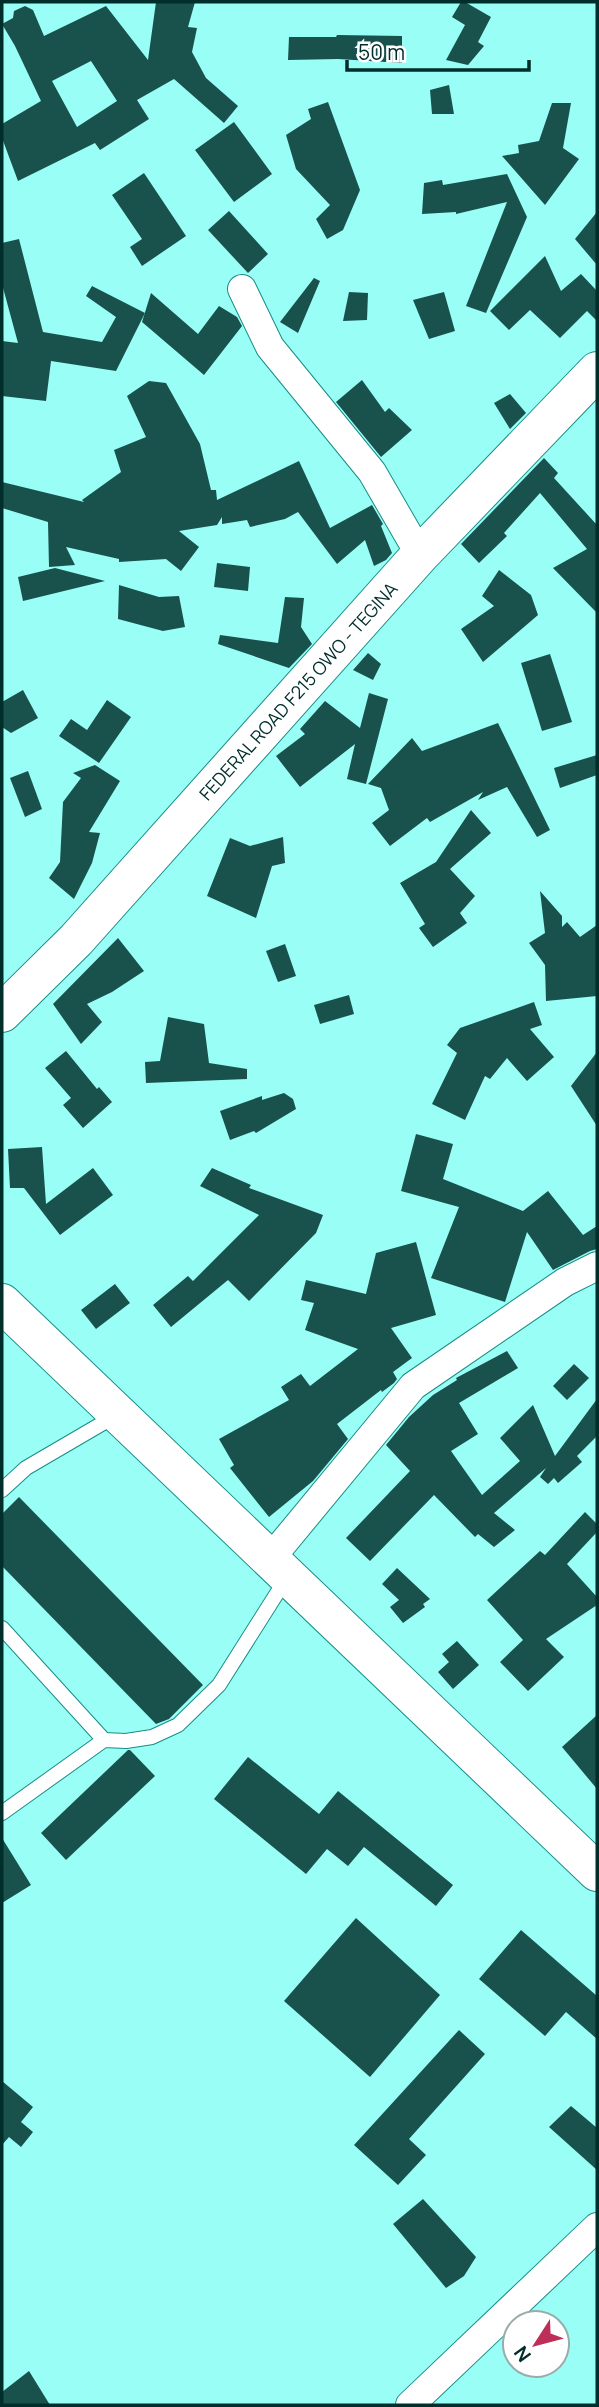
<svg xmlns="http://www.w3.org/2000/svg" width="599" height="2407" font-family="Manrope,sans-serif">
<rect width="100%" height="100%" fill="#99fef6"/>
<g fill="#19514d" fill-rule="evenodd">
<path d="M 156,2 L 195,2 L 188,27 L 197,28 L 192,52 L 206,78 L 238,106 L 224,123 L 174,79 L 137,100 L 149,119 L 100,150 L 95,143 L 18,181 L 2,138 L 2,124 L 41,101 L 15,46 L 2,24 L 13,18 L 14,11 L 25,6 L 33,10 L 44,36 L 106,6 L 148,60 ZM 91,61 L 117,101 L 77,127 L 52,81 Z"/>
<polygon points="461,2 465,2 491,17 478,42 484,46 468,65 446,60 465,25 452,17"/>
<polygon points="337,35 402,36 402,63 338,59 288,60 289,37 336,37"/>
<polygon points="449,85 454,114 432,114 430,90"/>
<polygon points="328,102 360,190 343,230 327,239 316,219 330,205 296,169 286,135 311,119 308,109"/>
<polygon points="552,103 571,103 563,148 579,159 545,205 502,156 519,153 518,145 539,141"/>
<polygon points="234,122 272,174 234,202 195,150"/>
<polygon points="144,173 186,236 142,266 130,247 142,239 112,195"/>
<polygon points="507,174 527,217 486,313 466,306 507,202 456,214 456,212 422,214 424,183 442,180 443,185"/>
<polygon points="229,211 268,254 248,273 208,230"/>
<polygon points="597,212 597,265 575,239"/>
<polygon points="19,239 43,332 102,342 116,317 86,296 92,286 145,313 116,371 51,361 46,401 2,396 2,341 18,343 2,284 2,243"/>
<polygon points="545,256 561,291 581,274 597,291 597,321 587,311 560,338 530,310 509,330 490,311"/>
<polygon points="314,278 320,281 298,333 280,322"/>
<polygon points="349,292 368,293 367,320 343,321"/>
<polygon points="444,292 455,331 429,339 413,300"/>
<polygon points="151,293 198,334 219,306 237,317 242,326 204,375 142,322"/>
<polygon points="362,380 385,412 389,408 412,430 381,457 336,402"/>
<polygon points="149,381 166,383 200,444 211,490 216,490 217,500 299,461 330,528 372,505 383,524 381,526 392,553 386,560 374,566 365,540 337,564 298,512 285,519 250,527 247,520 222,524 222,517 217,525 179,531 199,547 181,571 166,559 119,562 119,559 66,547 75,565 49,567 48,522 2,508 2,482 84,502 82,500 121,472 114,450 146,437 127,396"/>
<polygon points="510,394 526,413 510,429 494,403"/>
<polygon points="544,458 558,473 554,478 597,525 597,613 553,568 587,549 540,493 504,533 507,536 479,563 461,544"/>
<polygon points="217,563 250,567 248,591 214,587"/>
<polygon points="55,568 105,581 23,601 18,577"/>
<polygon points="499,570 531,595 538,615 483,662 461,629 494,606 482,596"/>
<polygon points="119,585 159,597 179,596 185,627 163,631 118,619"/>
<polygon points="285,597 304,598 301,627 312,644 289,668 218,644 220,635 278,643"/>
<polygon points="368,653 381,664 373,680 353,670"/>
<polygon points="550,654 572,722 542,731 521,663"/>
<polygon points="23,690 38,718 11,733 2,727 2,702"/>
<polygon points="369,693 388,699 366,784 347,779 355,744 300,787 276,756 305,734 300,729 325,701 360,728"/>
<polygon points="107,700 131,717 99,763 59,736 71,719 87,730"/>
<polygon points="498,723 550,830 537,837 507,787 478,800 483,792 430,822 427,818 390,846 372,823 389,810 381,788 368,784 412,738 422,751"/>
<polygon points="597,755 597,775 560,788 554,768"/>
<polygon points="95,765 120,781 89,832 100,833 92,863 74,899 49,878 60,862 63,802 81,778 73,773"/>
<polygon points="28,771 42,809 25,817 10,778"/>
<polygon points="471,810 491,833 450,869 475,896 460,913 467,923 433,947 419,928 425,924 400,883 436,862"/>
<polygon points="283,837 285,863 272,866 256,918 207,896 230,838 250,846"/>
<polygon points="540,891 562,916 562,927 567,922 580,937 597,925 597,996 546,1001 545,965 529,943 545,933"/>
<polygon points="118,938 144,971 112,992 87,1004 102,1022 81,1044 53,1004"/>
<polygon points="285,944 296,976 278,982 266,951"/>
<polygon points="349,995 354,1014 320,1024 314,1005"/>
<polygon points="534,1002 542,1025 530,1029 554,1057 527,1081 507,1058 490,1079 485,1076 465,1120 432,1104 457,1053 447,1045 460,1028"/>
<polygon points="168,1017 204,1024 209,1063 247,1069 247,1079 146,1083 145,1062 160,1061"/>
<polygon points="66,1051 97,1089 99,1087 112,1102 83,1128 63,1105 71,1098 45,1068"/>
<polygon points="597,1052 597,1126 571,1086"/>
<polygon points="284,1093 293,1099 296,1109 256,1133 254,1131 230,1140 220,1111 262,1096 262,1100"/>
<polygon points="416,1134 453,1144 443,1179 523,1211 548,1191 583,1235 597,1226 597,1249 590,1251 553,1270 527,1232 505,1302 431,1278 459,1207 401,1191"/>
<polygon points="42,1147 46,1204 93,1168 113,1195 60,1235 24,1188 10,1188 8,1149"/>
<polygon points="212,1168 251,1185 249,1188 323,1215 316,1233 249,1301 228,1280 171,1327 153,1305 188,1276 193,1281 259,1215 200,1186"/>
<polygon points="416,1242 436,1315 391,1328 412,1358 393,1372 397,1379 394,1383 382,1392 381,1390 337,1424 348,1439 313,1481 269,1517 230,1468 234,1465 219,1439 289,1400 281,1387 301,1374 310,1386 358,1349 305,1330 314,1303 301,1300 306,1280 366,1294 376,1253"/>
<polygon points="115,1284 130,1303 96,1329 81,1310"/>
<polygon points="507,1351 518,1368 459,1403 478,1434 451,1451 482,1495 520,1461 500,1438 533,1405 555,1456 597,1399 597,1436 577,1456 582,1462 558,1483 554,1478 548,1484 540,1477 546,1468 494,1513 515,1530 494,1547 478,1534 475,1537 434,1495 370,1561 346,1538 410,1471 386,1445 409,1417 433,1395 457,1380 456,1378"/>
<polygon points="574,1364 589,1378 567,1400 553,1386"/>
<polygon points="19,1497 203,1685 169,1719 156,1724 2,1566 2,1514"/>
<polygon points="585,1512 597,1524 597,1532 567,1564 597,1597 597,1605 546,1639 564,1657 528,1691 500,1662 523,1640 487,1600 540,1551 545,1555"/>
<polygon points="397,1568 430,1599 423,1604 425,1607 403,1623 390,1607 399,1600 382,1584"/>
<polygon points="457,1641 479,1665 453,1689 438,1672 449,1662 442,1654"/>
<polygon points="597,1715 597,1789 562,1747"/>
<polygon points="128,1750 130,1750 155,1776 66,1860 41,1833"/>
<polygon points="248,1757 319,1814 338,1791 453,1885 436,1906 364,1847 348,1866 327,1849 306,1874 214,1799"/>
<polygon points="2,1838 31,1885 2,1903"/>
<polygon points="356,1918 440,1995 370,2077 284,2001"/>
<polygon points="521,1930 597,1996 597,2039 566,2012 545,2036 479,1979"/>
<polygon points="459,2030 485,2054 409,2139 426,2155 398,2185 354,2145"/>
<polygon points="2,2081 33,2107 21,2122 33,2132 21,2147 9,2137 2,2145"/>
<polygon points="571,2106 597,2128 597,2170 549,2127"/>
<polygon points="423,2199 476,2257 464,2276 446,2288 393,2224"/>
<polygon points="29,2371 50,2405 2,2405 2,2392"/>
</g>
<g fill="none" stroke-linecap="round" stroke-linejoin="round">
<defs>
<g id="service">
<polyline points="2,1490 26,1468 115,1416"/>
<polyline points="2,1628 104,1740"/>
<polyline points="2,1813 104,1740 126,1741 152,1737 178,1725 219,1685 286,1579"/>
</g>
<g id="minor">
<polyline points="242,289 270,347 372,472 420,555"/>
<polyline points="270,1559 413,1386 565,1282 597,1266"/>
<polyline points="410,2405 597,2227"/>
</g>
<polyline id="primary" points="2,1013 76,940 420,555 597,371"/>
<polyline id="trunk" points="2,1303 597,1872"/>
</defs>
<use href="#service" stroke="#188d87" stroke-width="16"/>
<use href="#minor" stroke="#188d87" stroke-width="30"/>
<use href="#primary" stroke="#188d87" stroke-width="40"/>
<use href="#trunk" stroke="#188d87" stroke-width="40"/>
<use href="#service" stroke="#fff" stroke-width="14"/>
<use href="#minor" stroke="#fff" stroke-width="28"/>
<use href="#primary" stroke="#fff" stroke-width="38"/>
<use href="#trunk" stroke="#fff" stroke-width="38"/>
</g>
<g text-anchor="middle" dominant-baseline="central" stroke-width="7" stroke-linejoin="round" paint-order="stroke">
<g font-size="18" fill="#002e2b" stroke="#fff">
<text transform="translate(298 691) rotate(-48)">FEDERAL ROAD F215 OWO - TEGINA</text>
</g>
</g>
<rect width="599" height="2407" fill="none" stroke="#002e2b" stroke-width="7"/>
<g transform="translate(536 2344) rotate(234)"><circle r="33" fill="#ffffff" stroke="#99abaa" stroke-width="2"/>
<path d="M0-5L12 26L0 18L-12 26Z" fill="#bd2e58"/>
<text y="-10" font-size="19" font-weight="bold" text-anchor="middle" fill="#002e2b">N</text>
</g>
<path d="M347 60v10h182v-10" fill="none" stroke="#002e2b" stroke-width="3.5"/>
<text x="358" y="60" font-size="21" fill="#002e2b" stroke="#ffffff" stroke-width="5" paint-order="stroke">50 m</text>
</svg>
